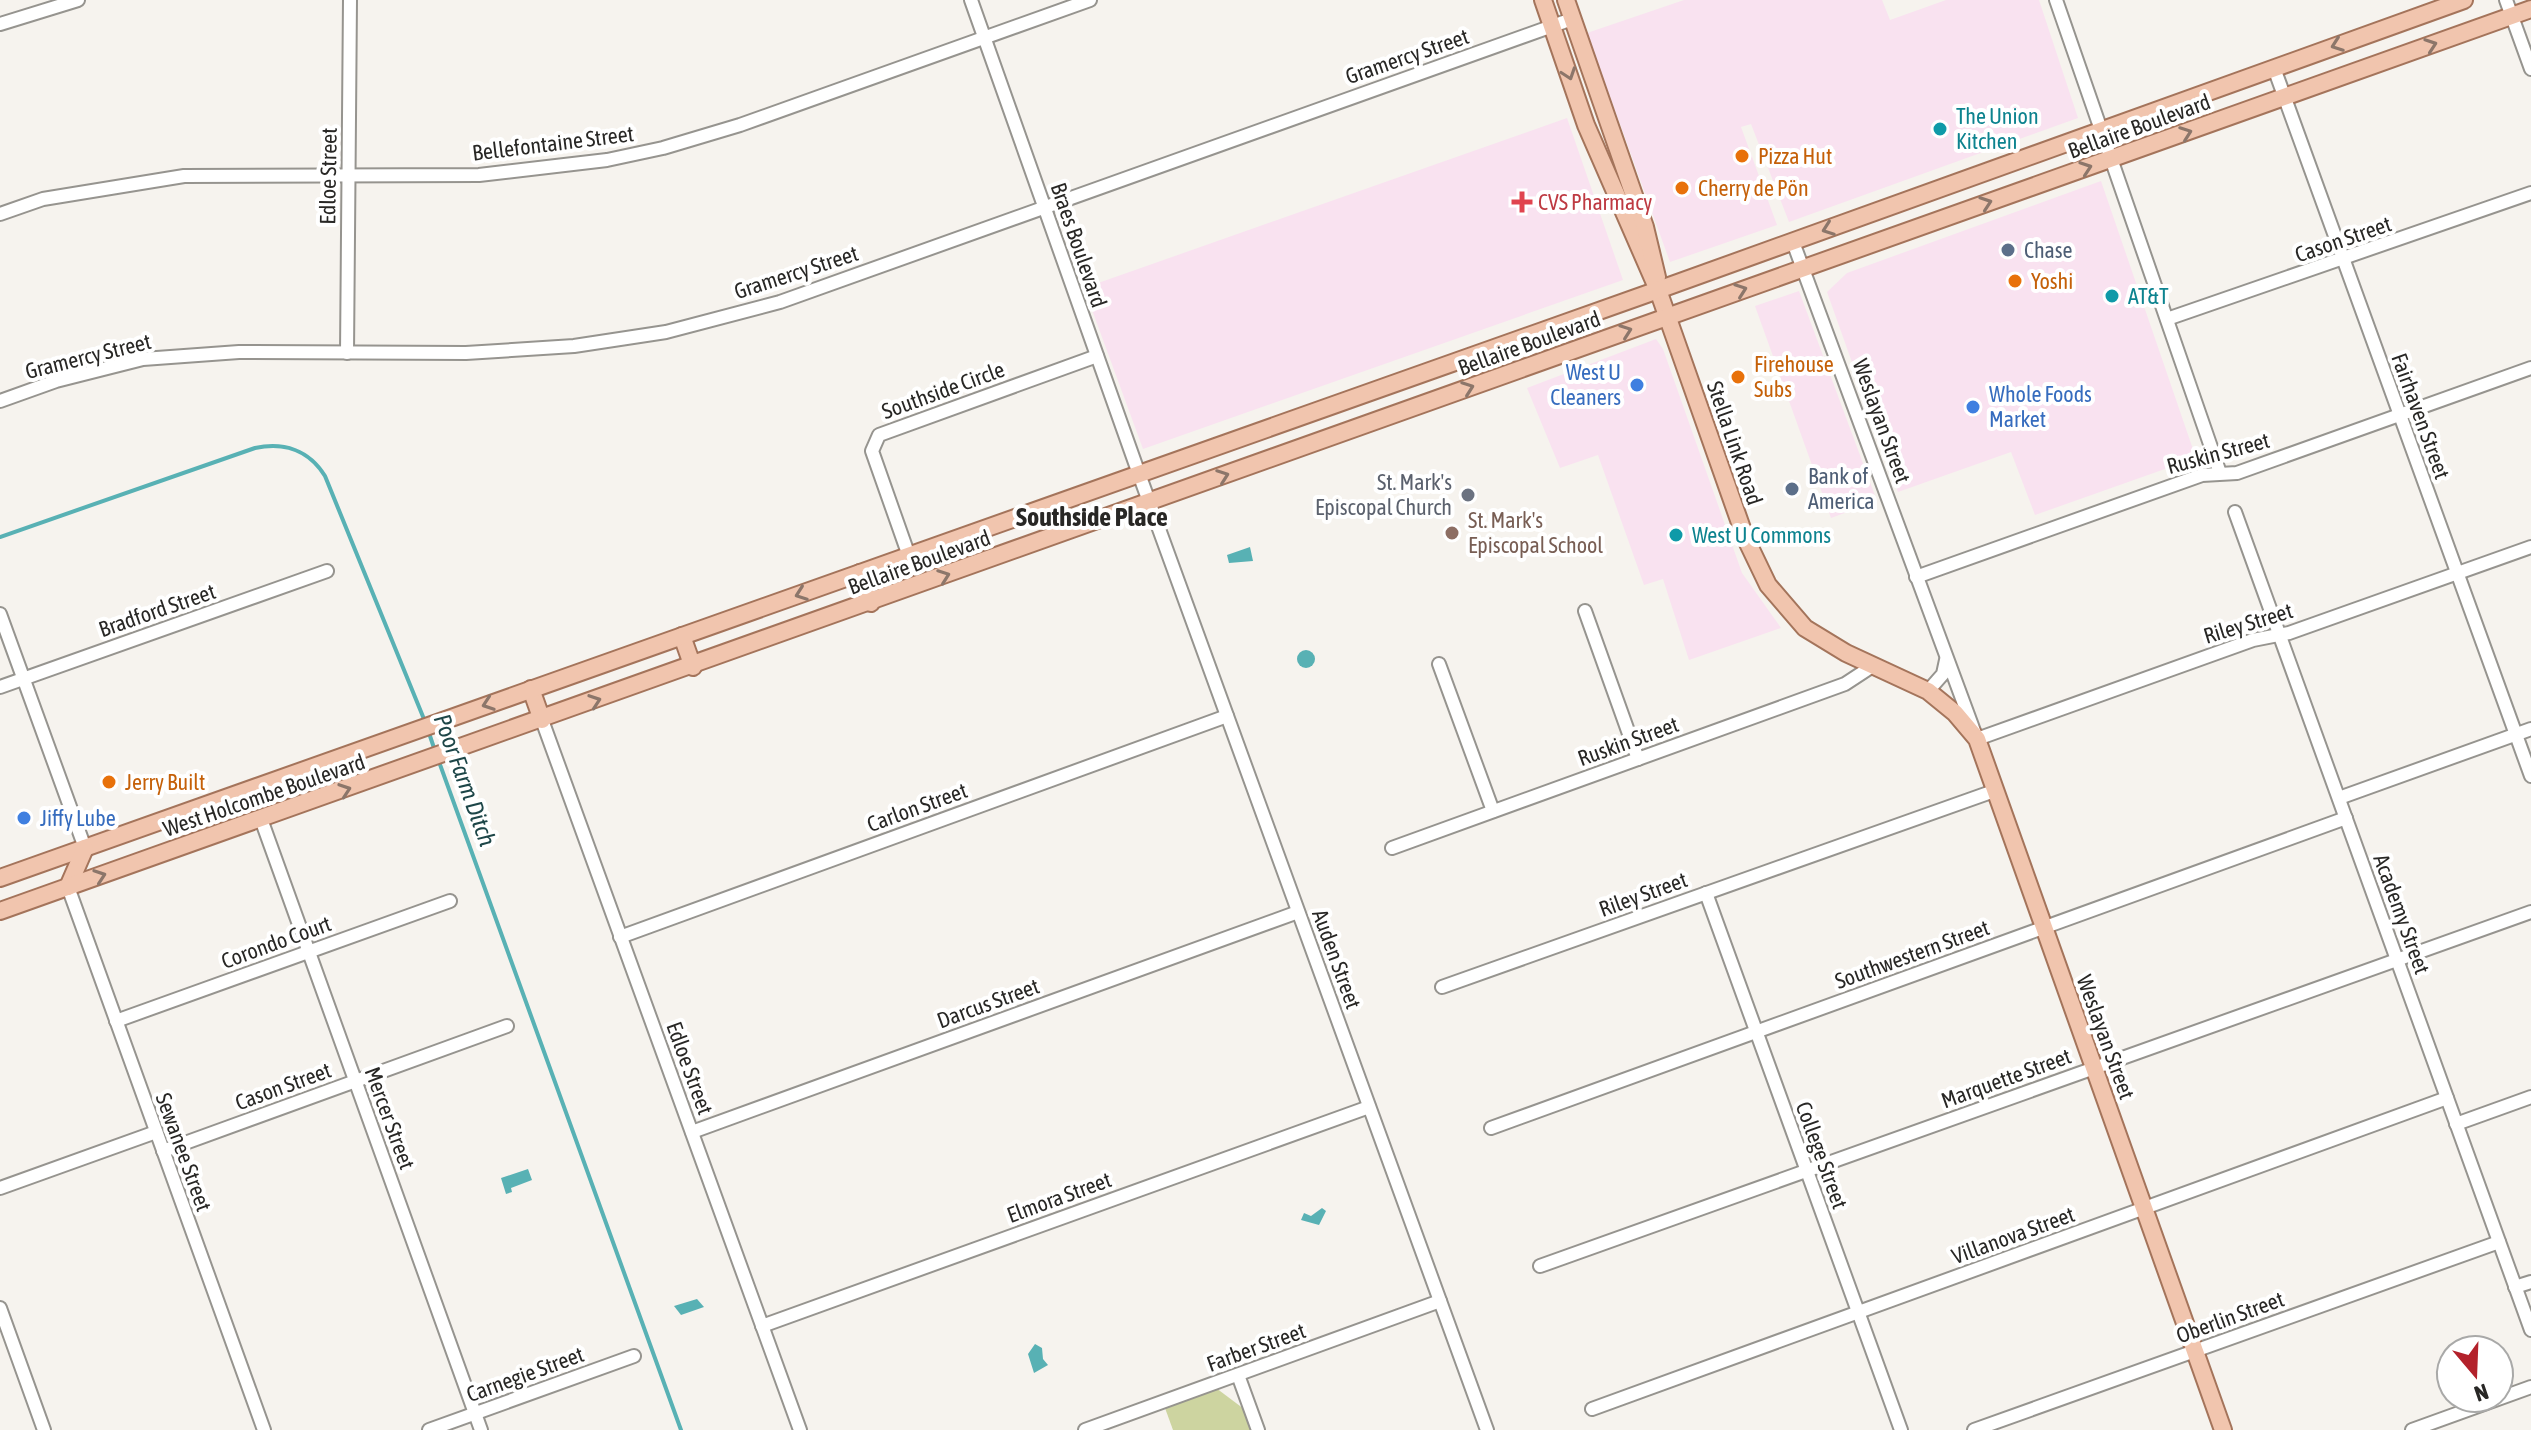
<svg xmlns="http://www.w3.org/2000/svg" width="2531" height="1430" font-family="'Asap Condensed',sans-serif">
<rect width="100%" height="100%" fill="#f6f3ee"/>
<g fill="#f9e2f0">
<polygon points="1684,0 1882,0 1890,20 1946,0 2039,0 2078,118 1789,222 1751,124 1741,127 1777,225 1670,262 1587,33"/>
<polygon points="1567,118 1623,280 1143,449 1084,288"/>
<polygon points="2101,181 2196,458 2035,515 2011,452 1898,492 1827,292 1847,273"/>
<polygon points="1799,291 1877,501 1831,518 1755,306"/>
<polygon points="1656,339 1663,349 1742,573 1781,628 1689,660 1663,579 1644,585 1598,455 1560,468 1527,388"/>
</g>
<polygon fill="#cdd4a0" points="1216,1388 1244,1409 1252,1430 1173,1430 1165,1408"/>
<g fill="#58b1b4">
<polygon points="1250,547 1253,561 1229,563 1227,555"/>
<circle cx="1306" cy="659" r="9"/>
<polygon points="528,1169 532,1180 511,1188 512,1192 506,1194 501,1178"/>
<polygon points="1322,1208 1326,1211 1319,1225 1301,1220 1304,1213 1311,1216"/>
<polygon points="697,1299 704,1307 681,1315 674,1306"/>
<polygon points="1035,1344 1042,1348 1043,1359 1048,1365 1034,1373 1028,1354"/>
</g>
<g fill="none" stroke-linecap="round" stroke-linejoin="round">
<g stroke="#58b1b4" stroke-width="4">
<path d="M 0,537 L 255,448 C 284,442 309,450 325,476 L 426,724"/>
<polyline points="429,733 435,751"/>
<polyline points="438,759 681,1430"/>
</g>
<defs>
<g id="minor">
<polyline points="971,0 1139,474 1487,1430"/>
<polyline points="2056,0 2220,473"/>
<polyline points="2506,0 2531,69"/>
<polyline points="0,24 78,0"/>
<polyline points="2274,68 2531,776"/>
<polyline points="0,214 43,199 184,176 479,175 607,160 663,148 740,125 1090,0"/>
<polyline points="1793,242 1977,739 2253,640 2289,633 2531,547"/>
<polyline points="2167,319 2531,193"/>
<polyline points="347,353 350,0"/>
<polyline points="0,401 56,381 143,359 239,352 466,353 574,346 666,332 780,302 1572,19"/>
<polyline points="2235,512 2531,1330"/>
<polyline points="909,556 872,451 879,435 1097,356"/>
<polyline points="1916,577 2202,475 2237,473 2531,368"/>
<polyline points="1585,611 1638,759"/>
<polyline points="0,614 85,848"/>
<polyline points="1439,664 1493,811"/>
<polyline points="0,687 327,571"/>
<polyline points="1928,691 1943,674 1946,660"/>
<polyline points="542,720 800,1430"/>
<polyline points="2339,798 2531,729"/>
<polyline points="261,819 481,1430"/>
<polyline points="1392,848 1845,684 1874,665"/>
<polyline points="68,887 264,1430"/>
<polyline points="1706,893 1901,1430"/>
<polyline points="620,937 1227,716"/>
<polyline points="1442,987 1994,791"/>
<polyline points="116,1021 450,901"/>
<polyline points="2456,1124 2531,1097"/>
<polyline points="1491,1128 2346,818"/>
<polyline points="692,1132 1298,912"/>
<polyline points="163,1151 507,1026"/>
<polyline points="0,1188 156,1132"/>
<polyline points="1540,1266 2531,912"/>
<polyline points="2515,1287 2531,1282"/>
<polyline points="0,1308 44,1430"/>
<polyline points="762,1326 1369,1107"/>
<polyline points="1238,1375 1258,1430"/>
<polyline points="1592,1409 2447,1098"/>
<polyline points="429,1430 634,1356"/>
<polyline points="1085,1430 1440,1301"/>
<polyline points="1974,1430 2499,1242"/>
<polyline points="2412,1430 2531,1387"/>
</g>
<g id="major">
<polyline points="1543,0 1586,125 1658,290 1745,537 1768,585 1805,628 1846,653 1928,691 1955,713 1977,739 2223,1430"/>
<polyline points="1566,0 1645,227 1657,277"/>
<polyline points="860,573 871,603"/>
<polyline points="682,636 693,667"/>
<polyline points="531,689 542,720"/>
<polyline points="0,878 1658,290 2464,0"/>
<polyline points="68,887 85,848"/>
<polyline points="0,911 2531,9"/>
</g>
</defs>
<use href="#minor" stroke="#96948f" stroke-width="16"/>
<use href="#major" stroke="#a4745b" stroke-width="20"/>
<use href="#minor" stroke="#fff" stroke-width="12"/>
<use href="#major" stroke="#f1c5ae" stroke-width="16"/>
</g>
<defs><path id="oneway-chevron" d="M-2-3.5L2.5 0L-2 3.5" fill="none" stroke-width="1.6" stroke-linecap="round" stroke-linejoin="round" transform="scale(2)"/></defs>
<g stroke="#8c766a">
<use href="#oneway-chevron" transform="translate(2337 45) rotate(160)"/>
<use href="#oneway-chevron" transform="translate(2431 45) rotate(-19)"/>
<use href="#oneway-chevron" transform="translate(1569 74) rotate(71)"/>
<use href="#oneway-chevron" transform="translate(2186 133) rotate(-20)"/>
<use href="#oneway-chevron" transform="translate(2086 168) rotate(-19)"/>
<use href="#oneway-chevron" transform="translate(1986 203) rotate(-19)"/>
<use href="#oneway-chevron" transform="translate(1828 229) rotate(160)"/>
<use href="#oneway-chevron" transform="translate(1741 290) rotate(-20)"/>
<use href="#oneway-chevron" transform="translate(1626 331) rotate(-20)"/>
<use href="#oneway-chevron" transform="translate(1468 388) rotate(-20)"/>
<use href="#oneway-chevron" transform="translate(1223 476) rotate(-20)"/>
<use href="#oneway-chevron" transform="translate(944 576) rotate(-20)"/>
<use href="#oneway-chevron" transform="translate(801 594) rotate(160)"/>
<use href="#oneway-chevron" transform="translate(595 701) rotate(-19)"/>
<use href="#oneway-chevron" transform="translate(488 704) rotate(161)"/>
<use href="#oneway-chevron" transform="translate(345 790) rotate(-19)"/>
<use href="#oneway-chevron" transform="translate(100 876) rotate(-19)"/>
</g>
<g fill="#0f9aa8" stroke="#fff" stroke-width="3">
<circle cx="1940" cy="129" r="8"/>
<circle cx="2112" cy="296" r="8"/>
<circle cx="1676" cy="535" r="8"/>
</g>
<g fill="#e8710a" stroke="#fff" stroke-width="3">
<circle cx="1742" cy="156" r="8"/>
<circle cx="1682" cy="188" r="8"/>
<circle cx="2015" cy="281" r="8"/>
<circle cx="1738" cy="377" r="8"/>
<circle cx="109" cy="782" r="8"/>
</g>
<path fill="#e0444e" stroke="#fff" stroke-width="3" d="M1518 190h8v8h8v8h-8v8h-8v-8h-8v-8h8z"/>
<g fill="#5c6f8a" stroke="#fff" stroke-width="3">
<circle cx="2008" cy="250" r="8"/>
<circle cx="1792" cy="489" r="8"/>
</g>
<g fill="#3f7fe0" stroke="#fff" stroke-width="3">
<circle cx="1637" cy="385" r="8"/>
<circle cx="1973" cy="407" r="8"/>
<circle cx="24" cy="818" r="8"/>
</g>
<circle fill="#6b7280" stroke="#fff" stroke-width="3" cx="1468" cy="495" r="8"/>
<circle fill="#8d6e63" stroke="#fff" stroke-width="3" cx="1452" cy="533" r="8"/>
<g text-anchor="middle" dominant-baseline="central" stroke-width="8" stroke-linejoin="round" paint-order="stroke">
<g font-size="22" fill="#282725" stroke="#fff">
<text transform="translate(1407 56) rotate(-19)">Gramercy Street</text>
<text transform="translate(2139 126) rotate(-20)">Bellaire Boulevard</text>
<text transform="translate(553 143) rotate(-7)">Bellefontaine Street</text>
<text transform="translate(328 176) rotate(-89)">Edloe Street</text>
<text transform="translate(2343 239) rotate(-19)">Cason Street</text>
<text transform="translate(1079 245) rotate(71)">Braes Boulevard</text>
<text transform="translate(796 272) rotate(-18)">Gramercy Street</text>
<text transform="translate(1529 343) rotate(-20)">Bellaire Boulevard</text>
<text transform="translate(88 356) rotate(-14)">Gramercy Street</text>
<text transform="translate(943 390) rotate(-20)">Southside Circle</text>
<text transform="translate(2421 416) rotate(70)">Fairhaven Street</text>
<text transform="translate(1882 421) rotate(70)">Weslayan Street</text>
<text transform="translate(1735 443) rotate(71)">Stella Link Road</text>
<text transform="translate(2218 453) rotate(-15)">Ruskin Street</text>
<text transform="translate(919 562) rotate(-20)">Bellaire Boulevard</text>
<text transform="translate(157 610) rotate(-19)">Bradford Street</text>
<text transform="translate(2248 623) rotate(-17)">Riley Street</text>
<text transform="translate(1628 741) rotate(-20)">Ruskin Street</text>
<text transform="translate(264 795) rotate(-19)">West Holcombe Boulevard</text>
<text transform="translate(917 807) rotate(-20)">Carlon Street</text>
<text transform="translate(1643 894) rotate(-20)">Riley Street</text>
<text transform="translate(2402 914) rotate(70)">Academy Street</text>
<text transform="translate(276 942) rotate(-20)">Corondo Court</text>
<text transform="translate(1912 954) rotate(-20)">Southwestern Street</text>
<text transform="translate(1337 959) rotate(70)">Auden Street</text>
<text transform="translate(988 1003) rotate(-20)">Darcus Street</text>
<text transform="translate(2106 1037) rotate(70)">Weslayan Street</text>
<text transform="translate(690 1068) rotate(70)">Edloe Street</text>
<text transform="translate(2006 1078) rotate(-20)">Marquette Street</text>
<text transform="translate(283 1086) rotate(-20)">Cason Street</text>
<text transform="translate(390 1118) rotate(70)">Mercer Street</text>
<text transform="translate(184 1152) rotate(70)">Sewanee Street</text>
<text transform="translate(1822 1155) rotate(70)">College Street</text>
<text transform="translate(1059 1197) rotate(-20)">Elmora Street</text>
<text transform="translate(2013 1235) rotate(-20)">Villanova Street</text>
<text transform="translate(2230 1317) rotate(-20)">Oberlin Street</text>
<text transform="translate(1256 1347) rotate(-20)">Farber Street</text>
<text transform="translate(525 1374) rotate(-20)">Carnegie Street</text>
</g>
<g font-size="22" fill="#0d838f" stroke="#fff" text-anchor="start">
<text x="1956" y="116">The Union<tspan x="1956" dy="25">Kitchen</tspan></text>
<text x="2128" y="296">AT&amp;T</text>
<text x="1692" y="535">West U Commons</text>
</g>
<g font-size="22" fill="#c56008" stroke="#fff" text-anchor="start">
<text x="1758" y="156">Pizza Hut</text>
<text x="1698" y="188">Cherry de Pön</text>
<text x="2031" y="281">Yoshi</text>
<text x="1754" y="364">Firehouse<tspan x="1754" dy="25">Subs</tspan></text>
<text x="125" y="782">Jerry Built</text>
</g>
<g font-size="22" fill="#be3a42" stroke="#fff" text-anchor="start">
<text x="1538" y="202">CVS Pharmacy</text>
</g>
<g font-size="22" fill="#4e5e75" stroke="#fff" text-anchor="start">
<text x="2024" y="250">Chase</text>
<text x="1808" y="476">Bank of<tspan x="1808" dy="25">America</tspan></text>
</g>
<g font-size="22" fill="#366cbe" stroke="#fff" text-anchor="start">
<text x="1621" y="372" text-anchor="end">West U<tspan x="1621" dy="25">Cleaners</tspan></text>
<text x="1989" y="394">Whole Foods<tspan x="1989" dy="25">Market</tspan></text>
<text x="40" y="818">Jiffy Lube</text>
</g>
<g font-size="22" fill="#5b616d" stroke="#fff" text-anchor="end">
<text x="1452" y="482">St. Mark's<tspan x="1452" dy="25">Episcopal Church</tspan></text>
</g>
<g font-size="22" fill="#785e54" stroke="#fff" text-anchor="start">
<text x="1468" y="520">St. Mark's<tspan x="1468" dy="25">Episcopal School</tspan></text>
</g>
<g font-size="24" font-style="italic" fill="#1d4648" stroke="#fff">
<text transform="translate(465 780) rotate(70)">Poor Farm Ditch</text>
</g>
<g font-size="26" font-weight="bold" fill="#282725" stroke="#fff">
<text x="1092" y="517">Southside Place</text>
</g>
</g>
<g transform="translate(2475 1374) rotate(161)"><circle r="38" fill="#ffffff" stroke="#a9a9a8" stroke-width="2"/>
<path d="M0-6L14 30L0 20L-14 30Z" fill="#b3212b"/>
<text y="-12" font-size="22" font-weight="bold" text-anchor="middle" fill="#282725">N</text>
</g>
</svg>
